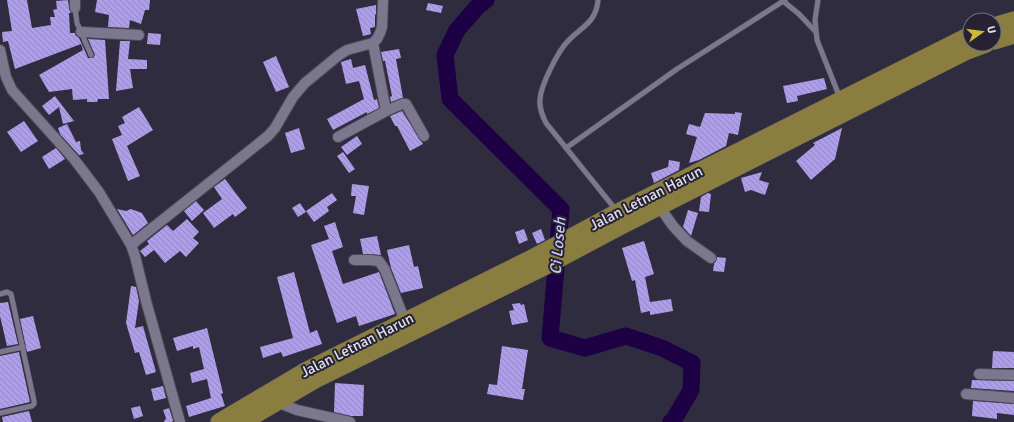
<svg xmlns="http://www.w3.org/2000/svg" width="1014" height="422" font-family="Signika,sans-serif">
<defs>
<pattern id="building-back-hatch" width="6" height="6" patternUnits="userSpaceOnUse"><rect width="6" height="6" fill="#ae9deb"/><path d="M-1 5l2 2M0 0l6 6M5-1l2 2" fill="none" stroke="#9486c2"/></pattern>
</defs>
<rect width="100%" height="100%" fill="#302c3f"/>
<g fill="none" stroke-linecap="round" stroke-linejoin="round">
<polyline stroke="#1d0144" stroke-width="17" points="486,0 479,5 457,30 445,55 450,99 561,209 550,338 585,348 626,336 662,348 692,363 691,390 673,421 671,422"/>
</g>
<g fill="url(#building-back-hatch)">
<polygon points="7,0 27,0 32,28 51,25 50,17 55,17 53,10 57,9 56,1 68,0 69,8 71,13 69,13 70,33 75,33 75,35 79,38 88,58 93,58 95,55 88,39 105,40 109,99 98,99 97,102 87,102 87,99 73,100 72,89 49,92 39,75 83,50 81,44 15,69 8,41 3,42 2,32 12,31"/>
<polygon points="97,0 150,0 149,10 145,10 141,24 130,20 129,28 108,27 109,15 95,12"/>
<polygon points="428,3 443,6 441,13 426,10"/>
<polygon points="376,5 376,14 375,15 375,27 370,28 371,34 363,36 356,9"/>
<polygon points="148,33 161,34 160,45 147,44"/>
<polygon points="120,41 130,41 128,59 147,60 147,69 130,69 133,88 116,91"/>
<polygon points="399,49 401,58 396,59 403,98 391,102 390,97 392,96 385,61 383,61 381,52"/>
<polygon points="276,56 289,87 276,92 263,62"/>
<polygon points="351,59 353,68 365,65 374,100 377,99 379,108 367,114 367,112 333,130 327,119 364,99 359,81 346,84 341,62"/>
<polygon points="824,78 827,89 797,96 798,101 787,103 783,86"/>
<polygon points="55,96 61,104 74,121 63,124 59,107 49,115 42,106"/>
<polygon points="139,107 153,130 127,146 140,176 128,181 112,139 122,135 118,126 125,123 122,117"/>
<polygon points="402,111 423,144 410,151 397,126 395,126 390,116"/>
<polygon points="735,112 742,113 738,135 729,133 726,146 699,160 689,163 697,137 686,134 689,124 700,127 705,113 735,114"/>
<polygon points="24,121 38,141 21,152 7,132"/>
<polygon points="67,124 76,142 80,141 81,150 84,154 79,155 60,134 58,128"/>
<polygon points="299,128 305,149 291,153 285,133"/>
<polygon points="842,128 835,159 811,180 796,161 815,145 813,143"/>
<polygon points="357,136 362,144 347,155 341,147"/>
<polygon points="56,148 65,159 49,169 42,157"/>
<polygon points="343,152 355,169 349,173 337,156"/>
<polygon points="669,160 680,162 679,170 654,183 651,173 668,167"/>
<polygon points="762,172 759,180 769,183 765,195 751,190 745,192 741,178"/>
<polygon points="225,179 247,208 235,217 233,214 214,228 203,213 222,199 214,187"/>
<polygon points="352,184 369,186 364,215 353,213 356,196 351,196"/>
<polygon points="332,193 337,200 327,207 329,211 314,222 306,211"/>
<polygon points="708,193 711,194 709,212 699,211 701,197"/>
<polygon points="196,201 204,210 192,221 184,211"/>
<polygon points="300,203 306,212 298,217 292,208"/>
<polygon points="117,209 126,211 131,209 142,213 148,223 133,235"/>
<polygon points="688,210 698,213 691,236 683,227"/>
<polygon points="187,219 199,232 193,238 199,243 186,257 180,251 165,263 154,250 145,257 140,251 149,244 147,241 167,225 173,231"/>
<polygon points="335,222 343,247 332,251 343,284 379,272 395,314 359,326 356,316 337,323 311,245 329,239 324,226"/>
<polygon points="524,229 528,240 519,244 515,232"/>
<polygon points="541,229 545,240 537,244 532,233"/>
<polygon points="377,236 381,255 363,254 360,239"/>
<polygon points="644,241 654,274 645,277 650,302 671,299 673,311 650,315 650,311 641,313 635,280 632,281 622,248"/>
<polygon points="409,245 414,267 418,266 423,288 401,293 391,268 387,250"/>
<polygon points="717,257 726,258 724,272 713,271 714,264 716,261"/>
<polygon points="294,272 310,333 317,330 322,344 283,357 281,352 263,358 260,347 293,338 277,277"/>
<polygon points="131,286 136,287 139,301 135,328 143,326 156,372 146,375 139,352 135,353 126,323"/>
<polygon points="8,302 18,344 7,346 0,316 0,303"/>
<polygon points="520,303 521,305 524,304 528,322 512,325 509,311 514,310 512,304"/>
<polygon points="33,316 41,348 27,352 20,319"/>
<polygon points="207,328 223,393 221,394 225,406 189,417 186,406 211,398 207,379 192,383 190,373 204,369 199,347 193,349 193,346 177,351 173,338"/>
<polygon points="502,346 528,350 522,389 525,389 523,400 487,394 489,384 497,385"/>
<polygon points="993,351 1014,352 1014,368 992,368"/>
<polygon points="19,352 30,402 0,409 0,356"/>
<polygon points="972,380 1014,381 1014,391 971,388"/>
<polygon points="335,383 364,385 363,416 351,416 334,412"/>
<polygon points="163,386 166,398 154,401 151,389"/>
<polygon points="973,401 1014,404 1014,415 997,413 997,419 972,416"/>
<polygon points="140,406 143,416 134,419 131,408"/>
<polygon points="169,408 173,420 172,422 164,422 166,418 163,410"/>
<polygon points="29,411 32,422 3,422 2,417"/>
</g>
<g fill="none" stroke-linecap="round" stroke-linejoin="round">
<defs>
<g id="lane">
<path d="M 598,0 C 596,23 582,26 568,41 C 558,51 541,85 540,99 C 539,108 542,115 546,123 L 616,210"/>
<polyline points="818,0 815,20 817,40 840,98"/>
<polyline points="783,1 799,14 815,31"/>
<polyline points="75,8 77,23 91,55"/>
<polyline points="566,148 677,69 785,0"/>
<polyline points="0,294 7,292 11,294 34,401 34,404 32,406 0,413"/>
<polyline points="0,352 23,347"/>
</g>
<g id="street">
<polyline points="75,8 75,0"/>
<polyline points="81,32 139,35"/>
<polyline points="0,50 6,77 12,90 74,159 99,192 131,245 135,256 146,301 180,422"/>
<polyline points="386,111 402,104 406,104 424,136"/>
<polyline points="338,137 386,111 373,43"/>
<polyline points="656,202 673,226 687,241 711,258"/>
<polyline points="131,245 268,136 275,128 293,97 305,83 339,55 347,50 373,43 377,39 380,33 382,27 383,0"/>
<polyline points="354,260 370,260 379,261 385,270 405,321"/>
<polyline points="979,374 1014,375"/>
<polyline points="966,394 1014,398"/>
<polyline points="277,402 297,410 350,422"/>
</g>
<g id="primary">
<polyline points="994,26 1014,20"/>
<polyline points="994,41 1014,35"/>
<polyline points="219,422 307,370 536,256 614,214 970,35"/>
<polyline points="243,422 315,380 542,268 621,226 967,51 986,44"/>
</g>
</defs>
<use href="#lane" stroke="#4c4958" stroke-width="6"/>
<use href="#street" stroke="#4c4958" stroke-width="12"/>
<use href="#primary" stroke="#4c4958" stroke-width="18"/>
<use href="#lane" stroke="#7b778d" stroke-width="5"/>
<use href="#street" stroke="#7b778d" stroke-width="10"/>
<use href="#primary" stroke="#897e40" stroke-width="17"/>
</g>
<g text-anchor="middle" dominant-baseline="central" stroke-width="4" stroke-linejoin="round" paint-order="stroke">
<g font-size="15" fill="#e1dfeb" stroke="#262234">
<text transform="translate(646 198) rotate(-27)">Jalan Letnan Harun</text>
<text transform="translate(357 345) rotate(-27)">Jalan Letnan Harun</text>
</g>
<g font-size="16" font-style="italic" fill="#cdc6ef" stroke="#262234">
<text transform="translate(558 246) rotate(-85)">Ci Loseh</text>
</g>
</g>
<g transform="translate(982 32) rotate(76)"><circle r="19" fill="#262234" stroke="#716e7d"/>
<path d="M0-3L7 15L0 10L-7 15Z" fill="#ceb837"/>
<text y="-6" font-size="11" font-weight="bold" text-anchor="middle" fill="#e1dfeb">U</text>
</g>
</svg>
